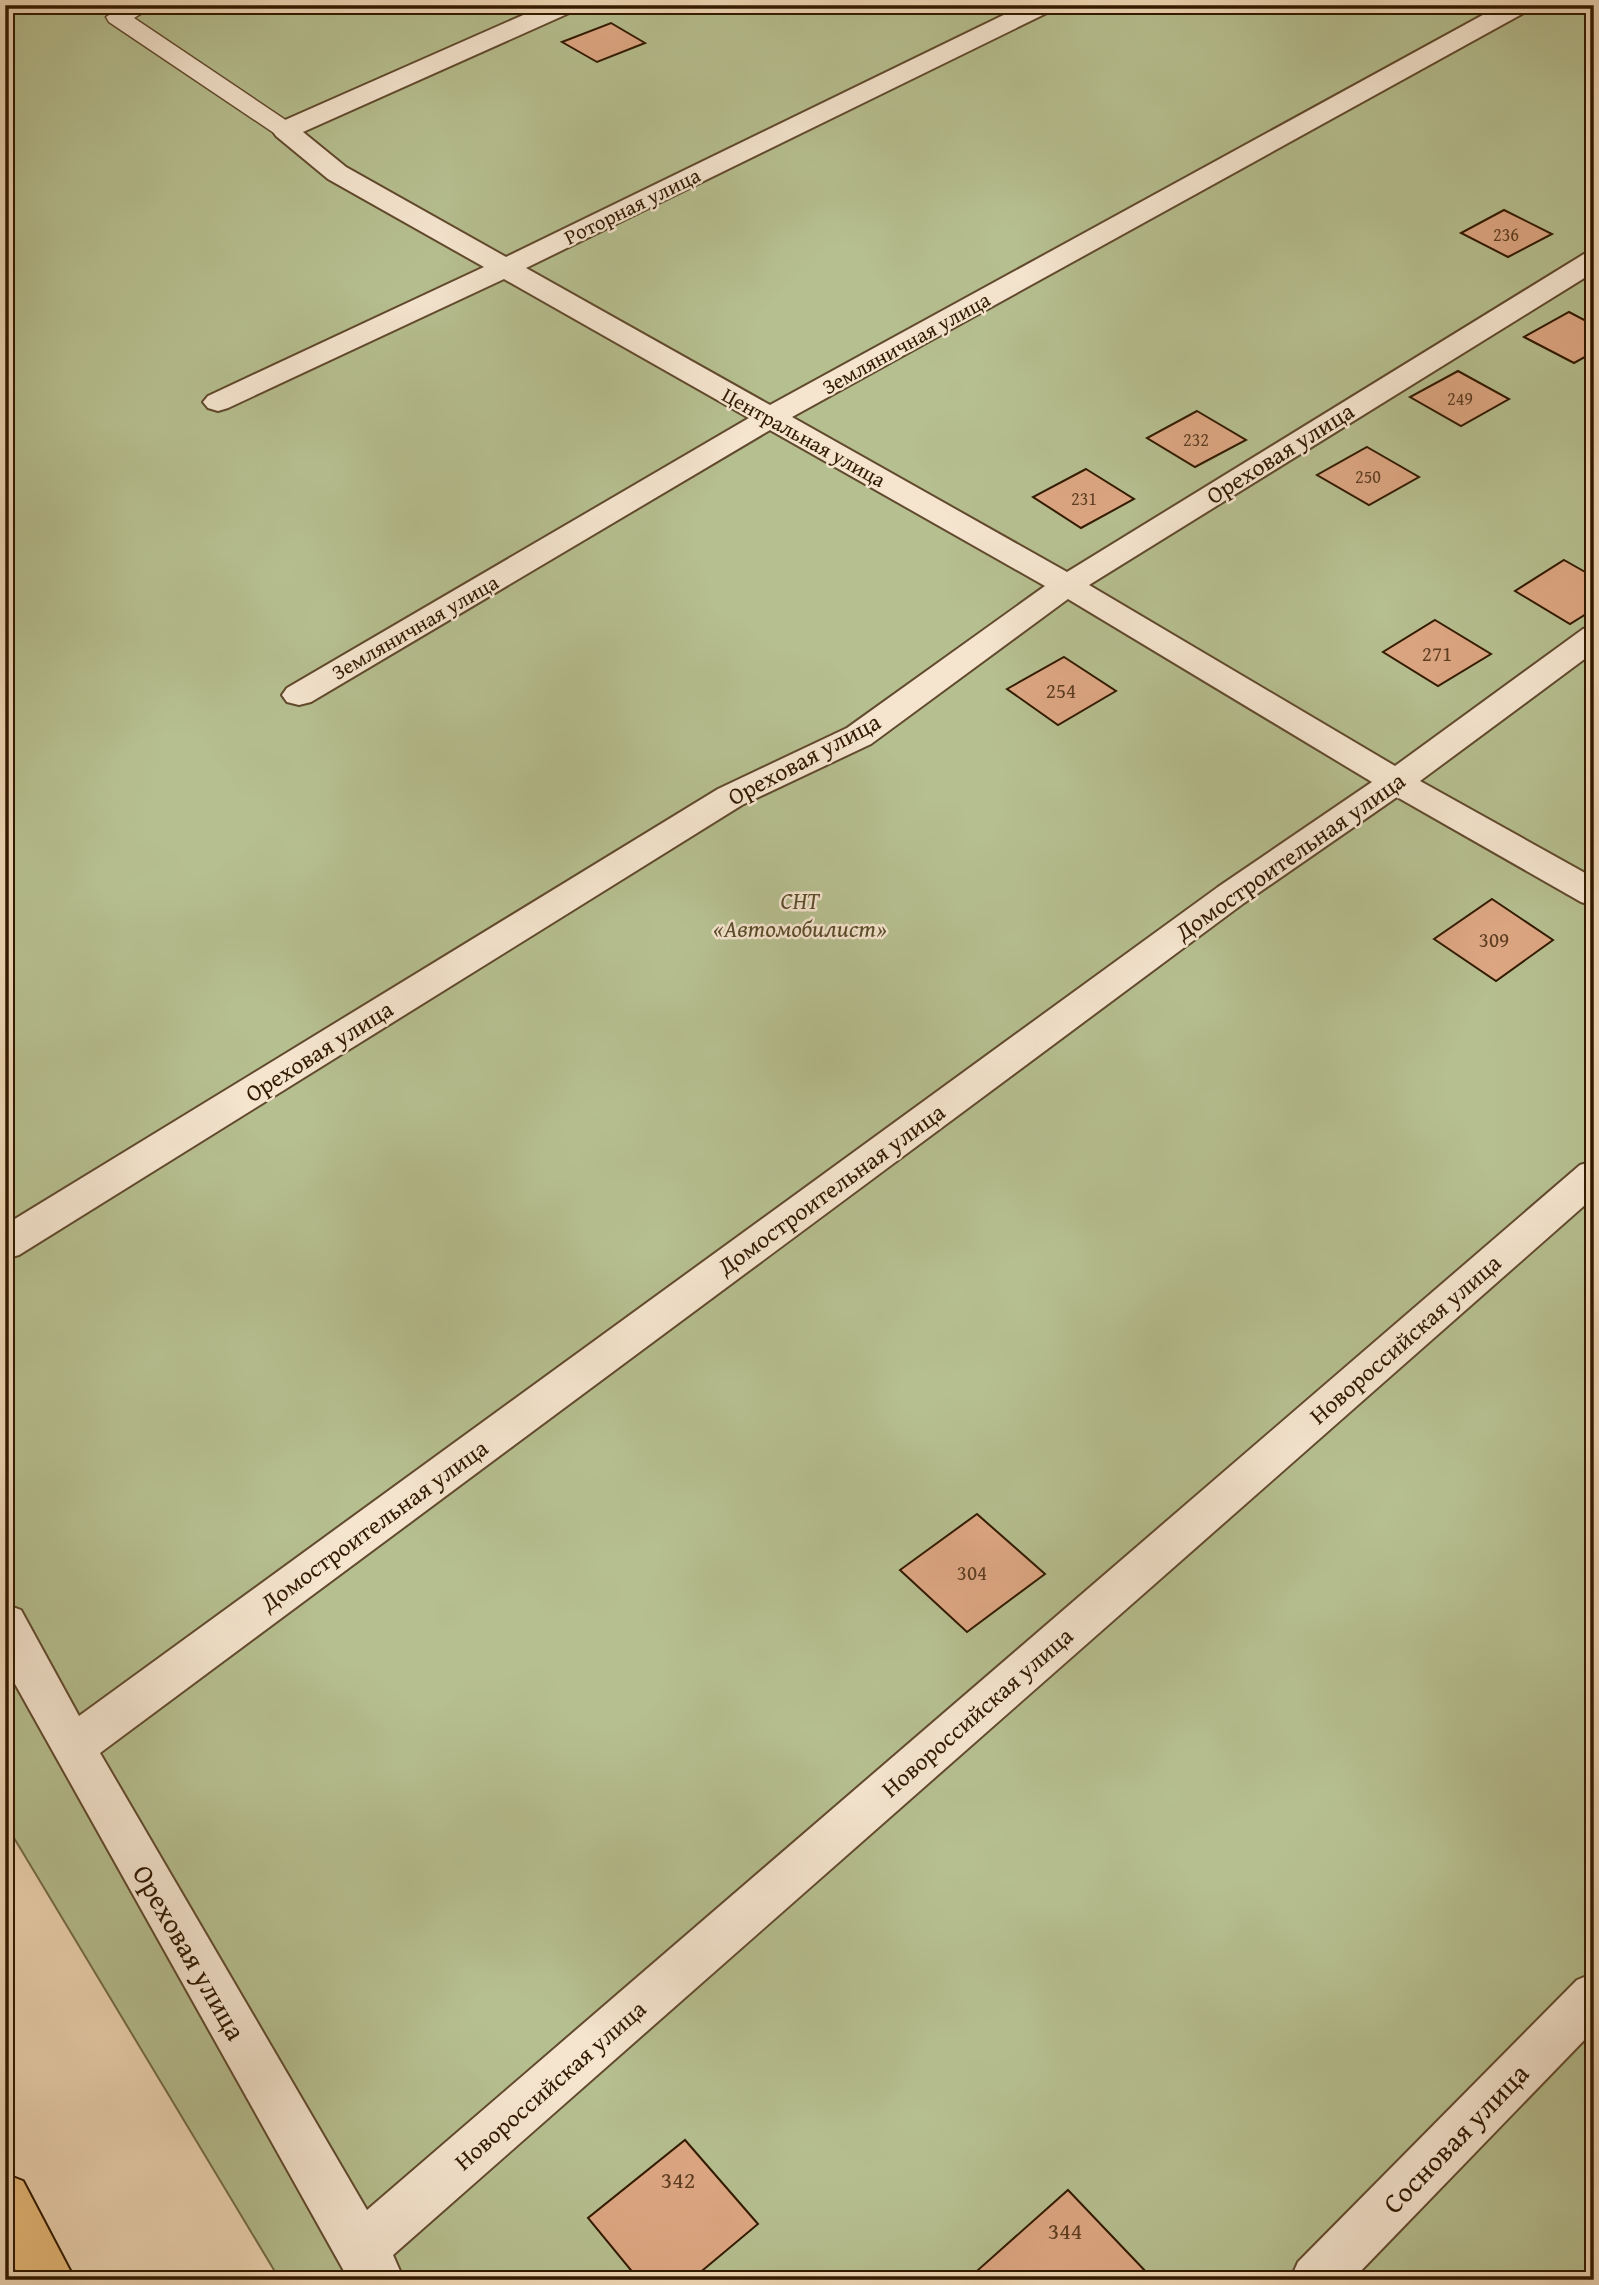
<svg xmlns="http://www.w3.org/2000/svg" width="1599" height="2285" font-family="'Gentium Book Plus',serif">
<rect width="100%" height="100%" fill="#efd7b5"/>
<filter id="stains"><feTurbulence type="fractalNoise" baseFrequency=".00286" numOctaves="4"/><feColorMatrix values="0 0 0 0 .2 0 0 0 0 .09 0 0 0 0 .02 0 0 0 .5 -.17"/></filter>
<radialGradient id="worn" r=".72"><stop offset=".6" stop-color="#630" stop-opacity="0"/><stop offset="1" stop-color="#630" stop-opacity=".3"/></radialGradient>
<polygon fill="#b6bf90" stroke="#746c48" stroke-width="2" points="5,5 1594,5 1594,2280 280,2280 5,1823"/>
<g fill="#dda783" stroke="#321a00" stroke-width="2">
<polygon points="611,23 645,43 597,62 562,42"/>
<polygon points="1504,210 1552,234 1508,257 1461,233"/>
<polygon points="1569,312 1594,325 1594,352 1574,363 1524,337"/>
<polygon points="1458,371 1509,399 1461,426 1410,397"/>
<polygon points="1197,411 1246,440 1195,467 1147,438"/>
<polygon points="1367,447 1419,477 1369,505 1317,475"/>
<polygon points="1086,469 1134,499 1081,528 1033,497"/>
<polygon points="1564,560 1594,577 1594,609 1570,624 1515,591"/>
<polygon points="1435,620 1491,654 1438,686 1383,652"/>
<polygon points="1064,657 1116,691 1058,725 1007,689"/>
<polygon points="1492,899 1553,940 1496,981 1434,939"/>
<polygon points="977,1514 1045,1574 967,1632 900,1570"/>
<polygon points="685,2140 758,2224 691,2280 639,2280 588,2218"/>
<polygon points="1068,2190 1150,2276 1145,2280 986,2280 978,2270"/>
</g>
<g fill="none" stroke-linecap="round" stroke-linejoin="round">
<defs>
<polygon id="lane" points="125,5 155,5 134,18 293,125 297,130 293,135 277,135 109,22 106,17"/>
<g id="street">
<polygon points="546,5 579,5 576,10 303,132 346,167 506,257 1024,5 1056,5 1053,10 526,268 770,405 1501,5 1532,5 1529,10 792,417 1067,572 1584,254 1594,252 1594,272 1089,585 1395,766 1583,629 1594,626 1594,652 1420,781 1594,878 1594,906 1581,902 1397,797 1244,903 100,1753 367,2210 1580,1165 1594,1161 1594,1197 393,2255 404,2280 349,2280 5,1666 5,1604 21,1610 79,1716 1218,887 1372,782 1068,599 871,744 742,805 19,1255 5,1259 5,1225 718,789 847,728 1045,586 770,430 311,702 299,705 287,702 282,695 287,688 749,418 504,279 228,408 218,411 208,408 203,402 208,396 484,267 328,179 276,136 272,130 276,124"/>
<polygon points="1594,1973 1594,2030 1352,2280 1290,2280 1298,2262 1577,1980"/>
</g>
<polygon id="highway" points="5,2174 23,2181 75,2280 21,2280 5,2251"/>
</defs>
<use href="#lane" stroke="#61492d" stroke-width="3"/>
<use href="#street" stroke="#61492d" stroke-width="4"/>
<use href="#highway" stroke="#321a00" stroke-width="4"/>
<use href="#lane" fill="#f5e5cf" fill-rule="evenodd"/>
<use href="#street" fill="#f5e5cf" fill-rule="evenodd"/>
<use href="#highway" fill="#e8bc7a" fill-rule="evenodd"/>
</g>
<g text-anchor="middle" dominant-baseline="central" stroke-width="5" stroke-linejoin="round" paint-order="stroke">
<g font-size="18" fill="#5d3d21">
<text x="1506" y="234">236</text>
<text x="1460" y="398">249</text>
<text x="1196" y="439">232</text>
<text x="1368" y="476">250</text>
<text x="1084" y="498">231</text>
</g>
<g font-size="21" fill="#321a00" stroke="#f5e5cf">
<text transform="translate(632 206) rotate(-26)">Роторная улица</text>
<text transform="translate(906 343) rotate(-29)">Земляничная улица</text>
<text transform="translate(804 437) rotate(29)">Центральная улица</text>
<text transform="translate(415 627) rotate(-30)">Земляничная улица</text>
</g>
<g font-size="21" fill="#5d3d21">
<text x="1437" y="653">271</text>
<text x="1061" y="690">254</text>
<text x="1494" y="939">309</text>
<text x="972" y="1572">304</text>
</g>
<g font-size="24" fill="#321a00" stroke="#f5e5cf">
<text transform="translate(1280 453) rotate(-32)">Ореховая улица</text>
<text transform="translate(804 759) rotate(-28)">Ореховая улица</text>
<text transform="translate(1290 856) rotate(-35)">Домостроительная улица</text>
<text transform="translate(319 1051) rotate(-32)">Ореховая улица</text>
<text transform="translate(831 1189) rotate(-36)">Домостроительная улица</text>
<text transform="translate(1405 1339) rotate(-41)">Новороссийская улица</text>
<text transform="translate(374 1525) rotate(-36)">Домостроительная улица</text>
<text transform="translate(977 1712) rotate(-41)">Новороссийская улица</text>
<text transform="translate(550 2085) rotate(-41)">Новороссийская улица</text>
</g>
<g font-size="24" font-style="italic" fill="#5a4c2b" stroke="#f5e5cf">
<text x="800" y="900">СНТ<tspan x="800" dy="28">«Автомобилист»</tspan></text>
</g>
<g font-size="24" fill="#5d3d21">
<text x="678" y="2179">342</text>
<text x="1065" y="2230">344</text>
</g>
<g font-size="28" fill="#321a00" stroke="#f5e5cf">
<text transform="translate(190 1952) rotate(60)">Ореховая улица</text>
<text transform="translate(1455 2138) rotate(-46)">Сосновая улица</text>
</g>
</g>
<rect width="1599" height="2285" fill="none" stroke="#efd7b5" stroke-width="28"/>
<rect x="7" y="7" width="1585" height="2271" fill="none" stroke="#321a00" stroke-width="3.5"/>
<rect x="14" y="14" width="1571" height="2257" fill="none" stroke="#321a00" stroke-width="2"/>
<rect width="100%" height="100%" filter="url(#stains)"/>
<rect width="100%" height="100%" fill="url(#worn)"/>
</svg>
